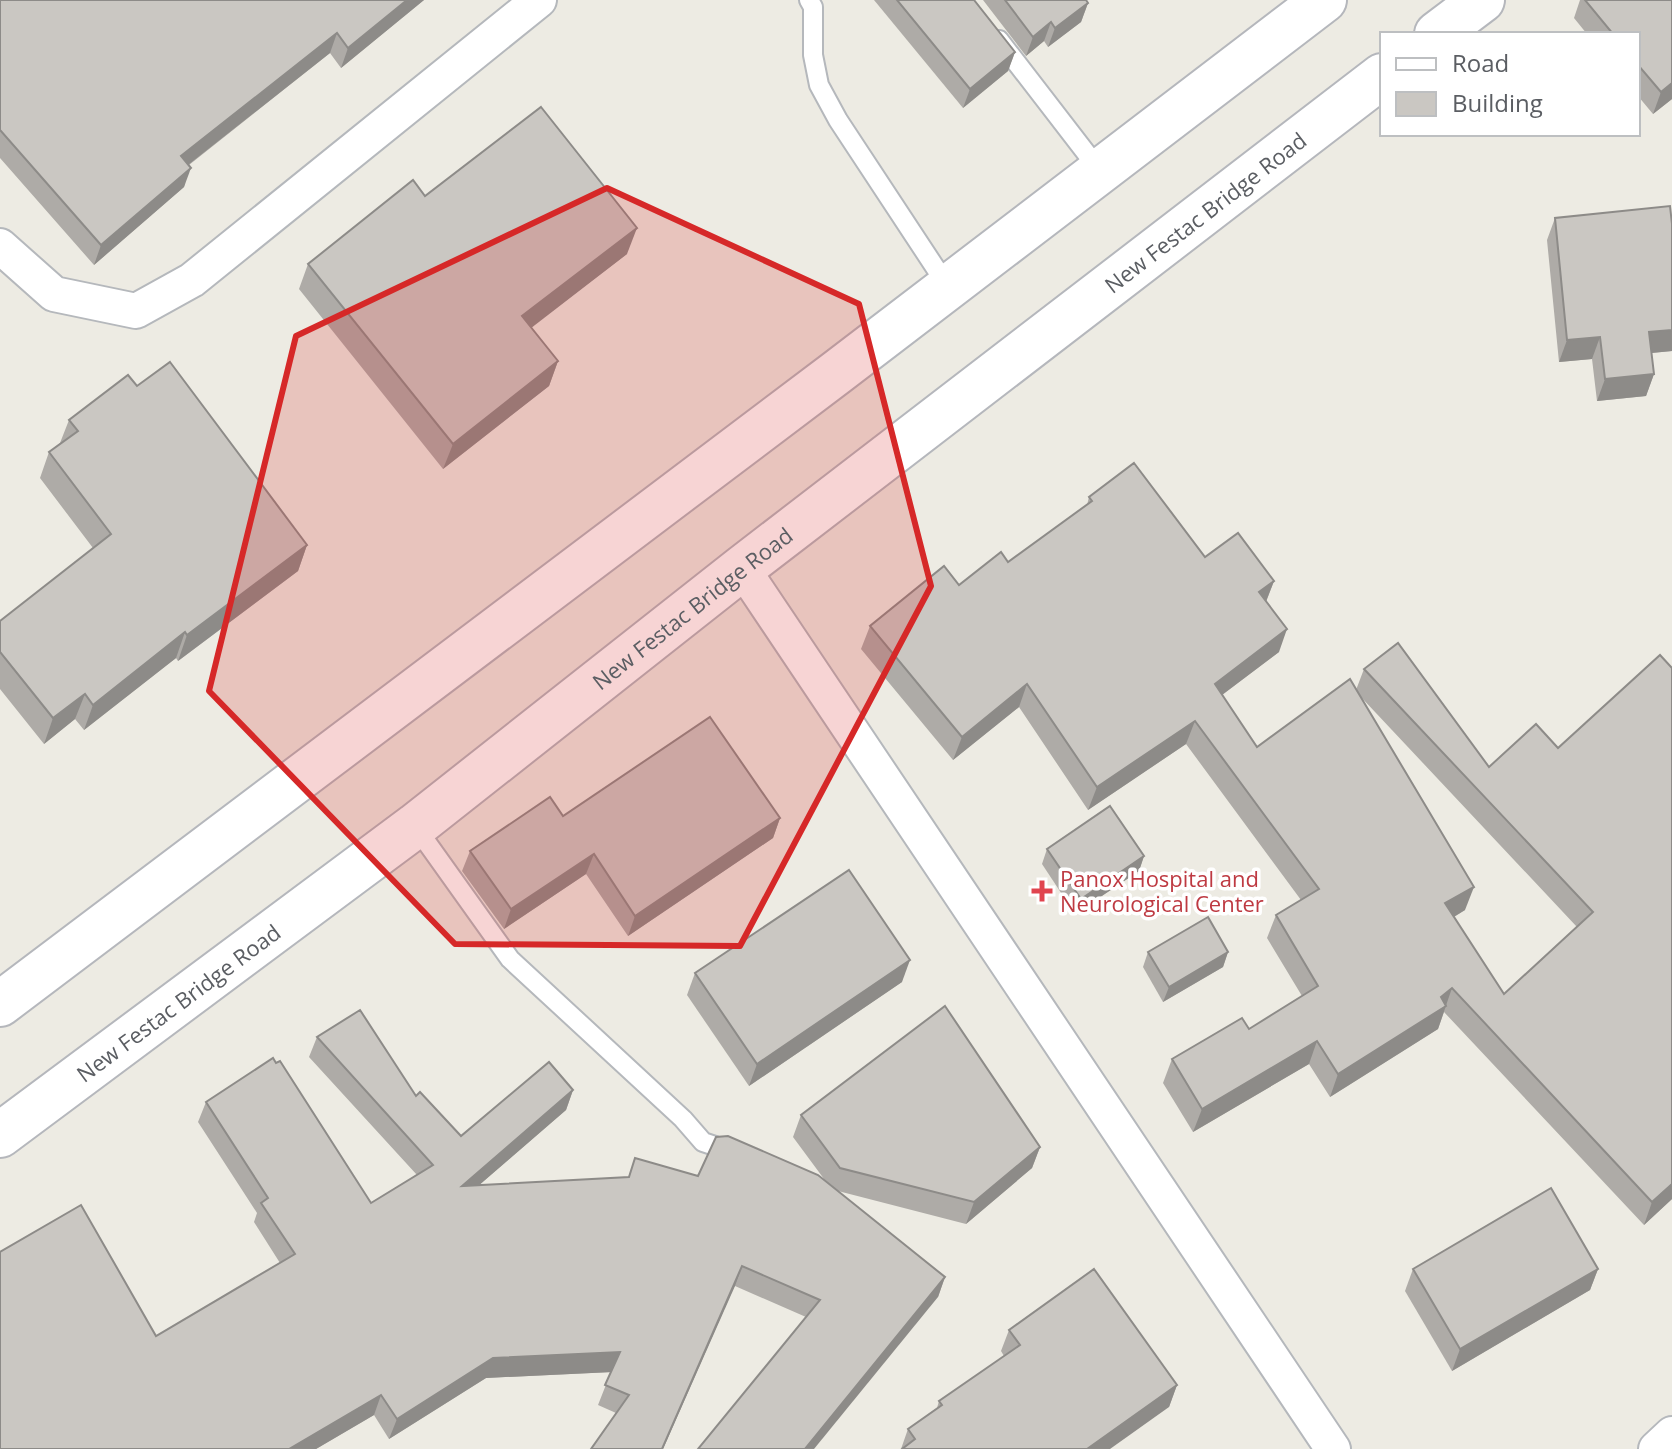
<svg xmlns="http://www.w3.org/2000/svg" width="1672" height="1449" font-family="'Open Sans',sans-serif">
<rect width="100%" height="100%" fill="#edebe3"/>
<g fill="none" stroke-linecap="round" stroke-linejoin="round">
<defs>
<g id="service">
<polyline points="809,0 813,7 813,55 819,85 838,120 948,287"/>
<polyline points="999,40 1100,171"/>
<polyline points="415,826 510,959 683,1119 703,1142 715,1146"/>
</g>
<g id="minor">
<polyline points="0,246 54,294 136,311 192,280 539,0"/>
<polyline points="742,568 1333,1449"/>
<polyline points="1656,1449 1672,1434"/>
</g>
<g id="secondary">
<polyline points="1437,34 1482,0"/>
<polyline points="0,1004 836,373 1324,0"/>
<path id="s1" d="M 0,1135 L 415,826 L 742,568 L 1382,76"/>
</g>
</defs>
<use href="#service" stroke="#b5b8bc" stroke-width="22"/>
<use href="#minor" stroke="#b5b8bc" stroke-width="38"/>
<use href="#secondary" stroke="#b5b7bc" stroke-width="48"/>
<use href="#service" stroke="#fff" stroke-width="18"/>
<use href="#minor" stroke="#fff" stroke-width="34"/>
<use href="#secondary" stroke="#fff" stroke-width="44"/>
</g>
<g fill="#aeaba7" fill-rule="evenodd">
<polygon points="0,0 424,0 341,68 330,53 189,165 184,187 94,265 0,158"/>
<polygon points="874,0 974,0 1015,52 1008,71 963,108"/>
<polygon points="983,0 1086,0 1088,3 1081,22 1048,47 1044,41 1026,56"/>
<polygon points="1580,0 1672,0 1672,99 1653,114 1638,96 1638,34 1587,34 1574,18"/>
<polygon points="425,196 627,254 531,327 558,361 549,386 443,469 299,289 308,264"/>
<polygon points="1555,218 1672,351 1651,353 1654,374 1646,396 1597,401 1592,359 1559,362 1547,240"/>
<polygon points="137,386 307,545 298,571 178,661 176,658 84,730 75,719 44,744 0,689 0,621 93,548 40,478 49,452 60,443 69,420"/>
<path d="M 1089,497 L 1205,557 L 1274,581 L 1266,602 L 1279,652 L 1222,695 L 1257,747 L 1356,690 L 1364,669 L 1489,767 L 1558,748 L 1672,668 L 1672,1199 L 1644,1225 L 1444,1012 L 1438,1029 L 1330,1097 L 1309,1064 L 1193,1132 L 1163,1083 L 1172,1059 L 1249,1029 L 1302,996 L 1267,938 L 1276,915 L 1301,900 L 1186,744 L 1088,810 L 1019,707 L 953,760 L 861,649 L 870,626 L 1008,562 L 1087,505 ZM 1360,696 L 1577,927 L 1504,994 L 1454,917 L 1465,910 Z"/>
<polygon points="563,816 780,818 773,838 628,936 586,874 504,929 462,871 470,851"/>
<polygon points="1047,849 1144,856 1139,871 1075,914 1042,864"/>
<polygon points="1148,952 1228,952 1223,967 1163,1002 1143,967"/>
<polygon points="695,973 902,982 749,1086 687,995"/>
<polygon points="317,1037 416,1096 461,1136 573,1090 566,1110 479,1185 628,1178 635,1158 698,1176 827,1183 793,1137 801,1115 1040,1147 1032,1168 966,1224 838,1191 945,1277 938,1297 806,1317 735,1286 616,1413 598,1405 611,1372 486,1378 389,1439 374,1415 316,1449 0,1449 156,1336 280,1263 254,1222 257,1213 198,1122 206,1102 371,1203 417,1175 309,1057"/>
<polygon points="1413,1269 1598,1269 1590,1290 1452,1371 1405,1291"/>
<polygon points="1009,1330 1177,1385 1169,1407 901,1449 908,1429 937,1408 939,1401 1004,1356 1001,1351"/>
</g>
<g fill="#8d8b88">
<polygon points="407,0 424,0 341,68 348,48"/>
<polygon points="1088,3 1081,22 1048,47 1055,28"/>
<polygon points="1051,22 1044,41 1026,56 1033,37"/>
<polygon points="337,33 330,53 174,176 181,156"/>
<polygon points="1015,52 1008,71 963,108 970,89"/>
<polygon points="1672,83 1672,99 1653,114 1661,92"/>
<polygon points="191,168 184,187 94,265 101,245"/>
<polygon points="637,228 627,254 513,342 522,316"/>
<polygon points="1672,330 1672,351 1641,354 1649,332"/>
<polygon points="1600,337 1592,359 1559,362 1567,340"/>
<polygon points="558,361 549,386 443,469 453,444"/>
<polygon points="1654,374 1646,396 1597,401 1605,379"/>
<polygon points="307,545 298,571 178,661 187,635"/>
<polygon points="1274,581 1265,604 1259,592"/>
<polygon points="1287,629 1279,652 1206,707 1215,684"/>
<polygon points="185,632 176,658 84,730 93,705"/>
<polygon points="1027,684 1019,707 953,760 962,737"/>
<polygon points="85,694 75,719 44,744 53,718"/>
<polygon points="1195,721 1186,744 1088,810 1097,787"/>
<polygon points="780,818 773,838 628,936 635,916"/>
<polygon points="594,854 586,874 504,929 511,909"/>
<polygon points="1144,856 1139,871 1075,914 1081,899"/>
<polygon points="1474,887 1465,910 1437,927 1445,903"/>
<polygon points="1228,952 1223,967 1163,1002 1169,987"/>
<polygon points="910,960 902,982 749,1086 757,1064"/>
<polygon points="1452,988 1438,1029 1330,1097 1338,1074"/>
<polygon points="1317,1041 1309,1064 1193,1132 1202,1109"/>
<polygon points="573,1090 566,1110 455,1206 462,1186"/>
<polygon points="1040,1147 1032,1168 966,1224 974,1202"/>
<polygon points="1672,1184 1672,1199 1644,1225 1652,1202"/>
<polygon points="742,1266 735,1286 663,1449 662,1449"/>
<polygon points="1598,1269 1590,1290 1452,1371 1460,1349"/>
<polygon points="945,1277 938,1297 814,1449 805,1449"/>
<polygon points="620,1352 613,1372 486,1378 389,1439 397,1419 493,1358"/>
<polygon points="1177,1385 1169,1407 1110,1449 1087,1449"/>
<polygon points="381,1395 374,1415 316,1449 289,1449"/>
</g>
<g fill="#cac7c2" stroke="#8d8b88" stroke-width="2">
<polygon points="0,0 407,0 348,48 337,33 181,156 191,168 101,245 0,130"/>
<polygon points="897,0 974,0 1015,52 970,89"/>
<polygon points="1005,0 1086,0 1088,3 1055,28 1051,22 1033,37"/>
<polygon points="1585,0 1672,0 1672,83 1661,92 1638,65 1638,34 1613,34"/>
<polygon points="541,107 637,228 522,316 558,361 453,444 308,264 413,180 425,196"/>
<polygon points="1670,206 1672,224 1672,330 1649,332 1654,374 1605,379 1600,337 1567,340 1555,218"/>
<polygon points="170,362 307,545 187,635 185,632 93,705 85,694 53,718 0,652 0,621 111,534 49,452 78,431 69,420 128,375 137,386"/>
<polygon points="1134,463 1205,557 1238,533 1274,581 1259,592 1287,629 1215,684 1257,747 1350,679 1474,887 1445,903 1504,994 1593,912 1364,669 1398,643 1489,767 1536,724 1558,748 1660,655 1672,668 1672,1184 1652,1202 1452,988 1441,997 1446,1006 1338,1074 1317,1041 1202,1109 1172,1059 1242,1018 1249,1029 1318,986 1276,915 1319,889 1195,721 1097,787 1027,684 962,737 870,626 944,566 959,585 1001,552 1008,562 1092,501 1089,497"/>
<polygon points="710,717 780,818 635,916 594,854 511,909 470,851 550,797 563,816"/>
<polygon points="1110,806 1144,856 1081,899 1047,849"/>
<polygon points="849,870 910,960 757,1064 695,973"/>
<polygon points="1208,917 1228,952 1169,987 1148,952"/>
<polygon points="945,1006 1040,1147 974,1202 840,1168 801,1115"/>
<polygon points="360,1010 416,1096 420,1092 461,1136 549,1062 573,1090 462,1186 629,1177 635,1158 698,1176 716,1137 728,1136 818,1175 945,1277 805,1449 698,1449 820,1300 742,1266 662,1449 591,1449 629,1395 605,1385 620,1352 493,1358 397,1419 381,1395 289,1449 0,1449 0,1252 81,1205 156,1336 295,1254 261,1203 268,1198 206,1102 273,1058 276,1063 280,1061 371,1203 433,1165 317,1037"/>
<polygon points="1551,1188 1598,1269 1460,1349 1413,1269"/>
<polygon points="1094,1269 1177,1385 1087,1449 902,1449 915,1439 908,1429 942,1405 939,1401 1020,1345 1009,1330"/>
</g>
<path fill="#d62828" fill-opacity="0.2" stroke="#d62828" stroke-width="6" stroke-linejoin="round" d="M 607,188 L 859,304 L 931,586 L 740,946 L 455,944 L 209,691 L 296,336 Z"/>
<path fill="#e0444e" stroke="#fff" stroke-width="3" d="M1038 879h8v8h8v8h-8v8h-8v-8h-8v-8h8z"/>
<g text-anchor="middle" dominant-baseline="central" stroke-width="7" stroke-linejoin="round" paint-order="stroke">
<g font-size="22" fill="#5b5e63" stroke="#fff">
<text stroke="none"><textPath href="#s1" startOffset="1518">New Festac Bridge Road</textPath></text>
<text stroke="none"><textPath href="#s1" startOffset="870">New Festac Bridge Road</textPath></text>
<text stroke="none"><textPath href="#s1" startOffset="222">New Festac Bridge Road</textPath></text>
</g>
<g font-size="22" fill="#be3a42" stroke="#fff" text-anchor="start">
<text x="1060" y="878">Panox Hospital and<tspan x="1060" dy="25">Neurological Center</tspan></text>
</g>
</g>
<rect x="1380" y="32" width="260" height="104" fill="#ffffff" stroke="#bdbfc1" stroke-width="2"/>
<rect x="1396" y="58" width="40" height="12" fill="#ffffff" stroke="#bdbfc1" stroke-width="2"/>
<text x="1452" y="72" font-size="24" fill="#5b5e63">Road</text>
<rect x="1396" y="92" width="40" height="24" fill="#cac7c2" stroke="#bdbfc1" stroke-width="2"/>
<text x="1452" y="112" font-size="24" fill="#5b5e63">Building</text>
</svg>
